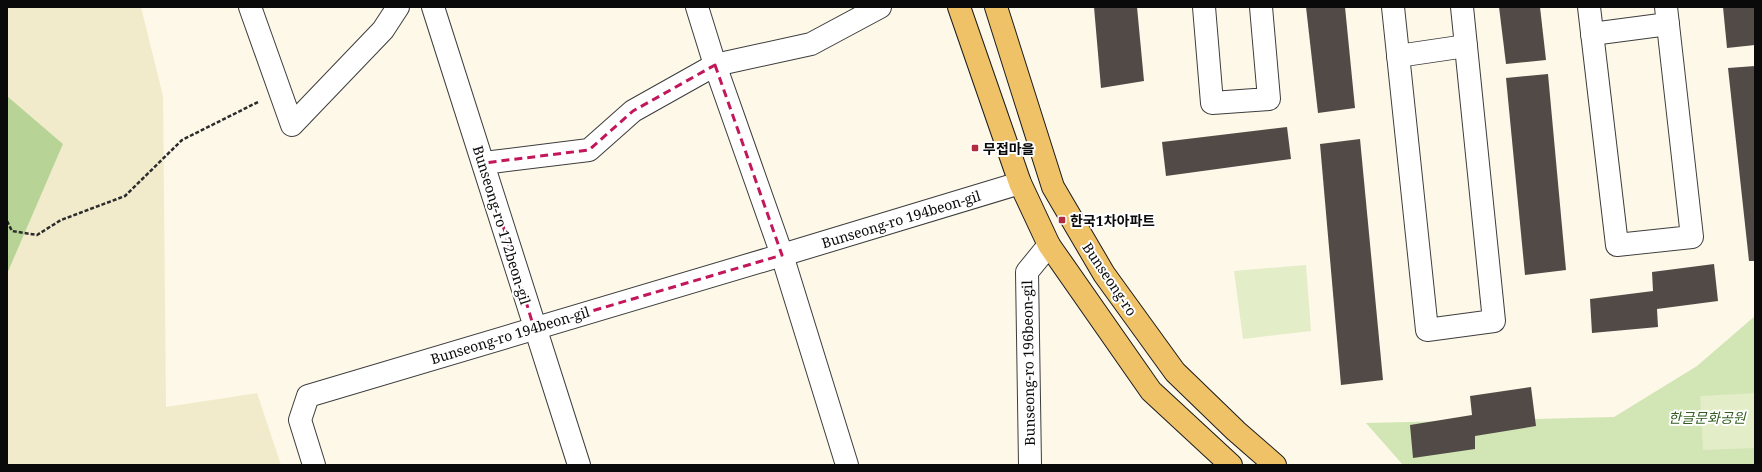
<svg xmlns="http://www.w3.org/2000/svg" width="1762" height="472" font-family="'Noto Serif','Noto Sans KR',serif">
<rect width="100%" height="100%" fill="#fef8e9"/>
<polygon fill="#f1ebcb" points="7,7 141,7 163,96 166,407 257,393 281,465 7,465 7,274 63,144 7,96"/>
<polygon fill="#d2e5b5" points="1755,316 1755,465 1403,465 1366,423 1614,417 1697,366"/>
<polygon fill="#b7d496" points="7,96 63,144 7,274"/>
<g fill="#e3edc7">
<polygon points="1306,265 1311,331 1243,339 1234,271"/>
<polygon points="1755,393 1755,448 1703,450 1700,396"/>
</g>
<g fill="#524a47">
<polygon points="1094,7 1137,7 1144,81 1101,88"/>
<polygon points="1306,7 1345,7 1355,108 1318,113"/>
<polygon points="1499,7 1540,7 1546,60 1506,64"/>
<polygon points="1723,7 1755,7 1755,45 1727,48"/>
<polygon points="1755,66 1755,261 1749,261 1728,68"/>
<polygon points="1548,74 1566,270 1525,275 1506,78"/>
<polygon points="1287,127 1291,159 1166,176 1162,142"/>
<polygon points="1360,139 1383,380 1341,385 1320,144"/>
<polygon points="1714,264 1718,301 1657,309 1658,327 1592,333 1590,299 1653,291 1652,272"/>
<polygon points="1531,387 1536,426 1475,436 1475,449 1413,458 1410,425 1472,415 1470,396"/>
</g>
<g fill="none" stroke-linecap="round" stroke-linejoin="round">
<defs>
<g id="minor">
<polyline points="250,7 292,125 383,30 398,7"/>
<polyline points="433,7 579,465"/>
<polyline points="697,7 715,65 782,255 847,465"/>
<polyline points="1204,7 1212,103 1269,99 1261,7"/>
<polyline points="1393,7 1427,330 1494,321 1462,7"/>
<polyline points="1589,7 1617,245 1692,237 1666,7"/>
<polyline points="1592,34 1668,24"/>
<polyline points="1398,56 1466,46"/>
<polyline points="484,163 589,150 633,111 715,65 811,44 880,7"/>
<polyline points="314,465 300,420 308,396 782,255 1020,183"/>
<polyline points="1030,465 1027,272 1049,245"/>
</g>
<g id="major">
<polyline points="959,7 1020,183 1049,245 1151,391 1231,465"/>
<polyline points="996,7 1053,187 1104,274 1175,372 1236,431 1275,465"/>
</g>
</defs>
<use href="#minor" stroke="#3d3d3d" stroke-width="24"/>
<use href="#major" stroke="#1b1b1b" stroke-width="24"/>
<polyline stroke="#2c2c2c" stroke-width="2.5" stroke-dasharray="4 2" stroke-linecap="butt" points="7,221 12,231 37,235 61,220 125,196 182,140 258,102"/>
<use href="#minor" stroke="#fff" stroke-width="22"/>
<use href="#major" stroke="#efc267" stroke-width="22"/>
</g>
<path fill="none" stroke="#c2185b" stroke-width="3" stroke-dasharray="8 5" stroke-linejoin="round" d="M 715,65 L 782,255 L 534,328 L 484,163 L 589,150 L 633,111 Z"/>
<g fill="#b02c3e" stroke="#fff" stroke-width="1.5">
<rect x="971" y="144" width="8" height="8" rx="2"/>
<rect x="1058" y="216" width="8" height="8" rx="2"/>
</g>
<g text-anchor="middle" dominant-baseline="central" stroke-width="4" stroke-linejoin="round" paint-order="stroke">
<g font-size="14" font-weight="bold" fill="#0a0a0a" stroke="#fff" text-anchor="start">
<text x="983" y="148">무접마을</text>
<text x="1070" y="220">한국1차아파트</text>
</g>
<g font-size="14" fill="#0a0a0a" stroke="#fff">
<text transform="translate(901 219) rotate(-17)">Bunseong-ro 194beon-gil</text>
<text transform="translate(502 225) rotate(73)">Bunseong-ro 172beon-gil</text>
<text transform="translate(1110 279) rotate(56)">Bunseong-ro</text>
<text transform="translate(510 335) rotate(-17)">Bunseong-ro 194beon-gil</text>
<text transform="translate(1028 363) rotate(-91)">Bunseong-ro 196beon-gil</text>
</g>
<g font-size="14" font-style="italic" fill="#325c20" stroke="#fff">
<text x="1707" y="417">한글문화공원</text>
</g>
</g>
<rect width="1762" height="472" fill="none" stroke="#0a0a0a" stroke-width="16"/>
</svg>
